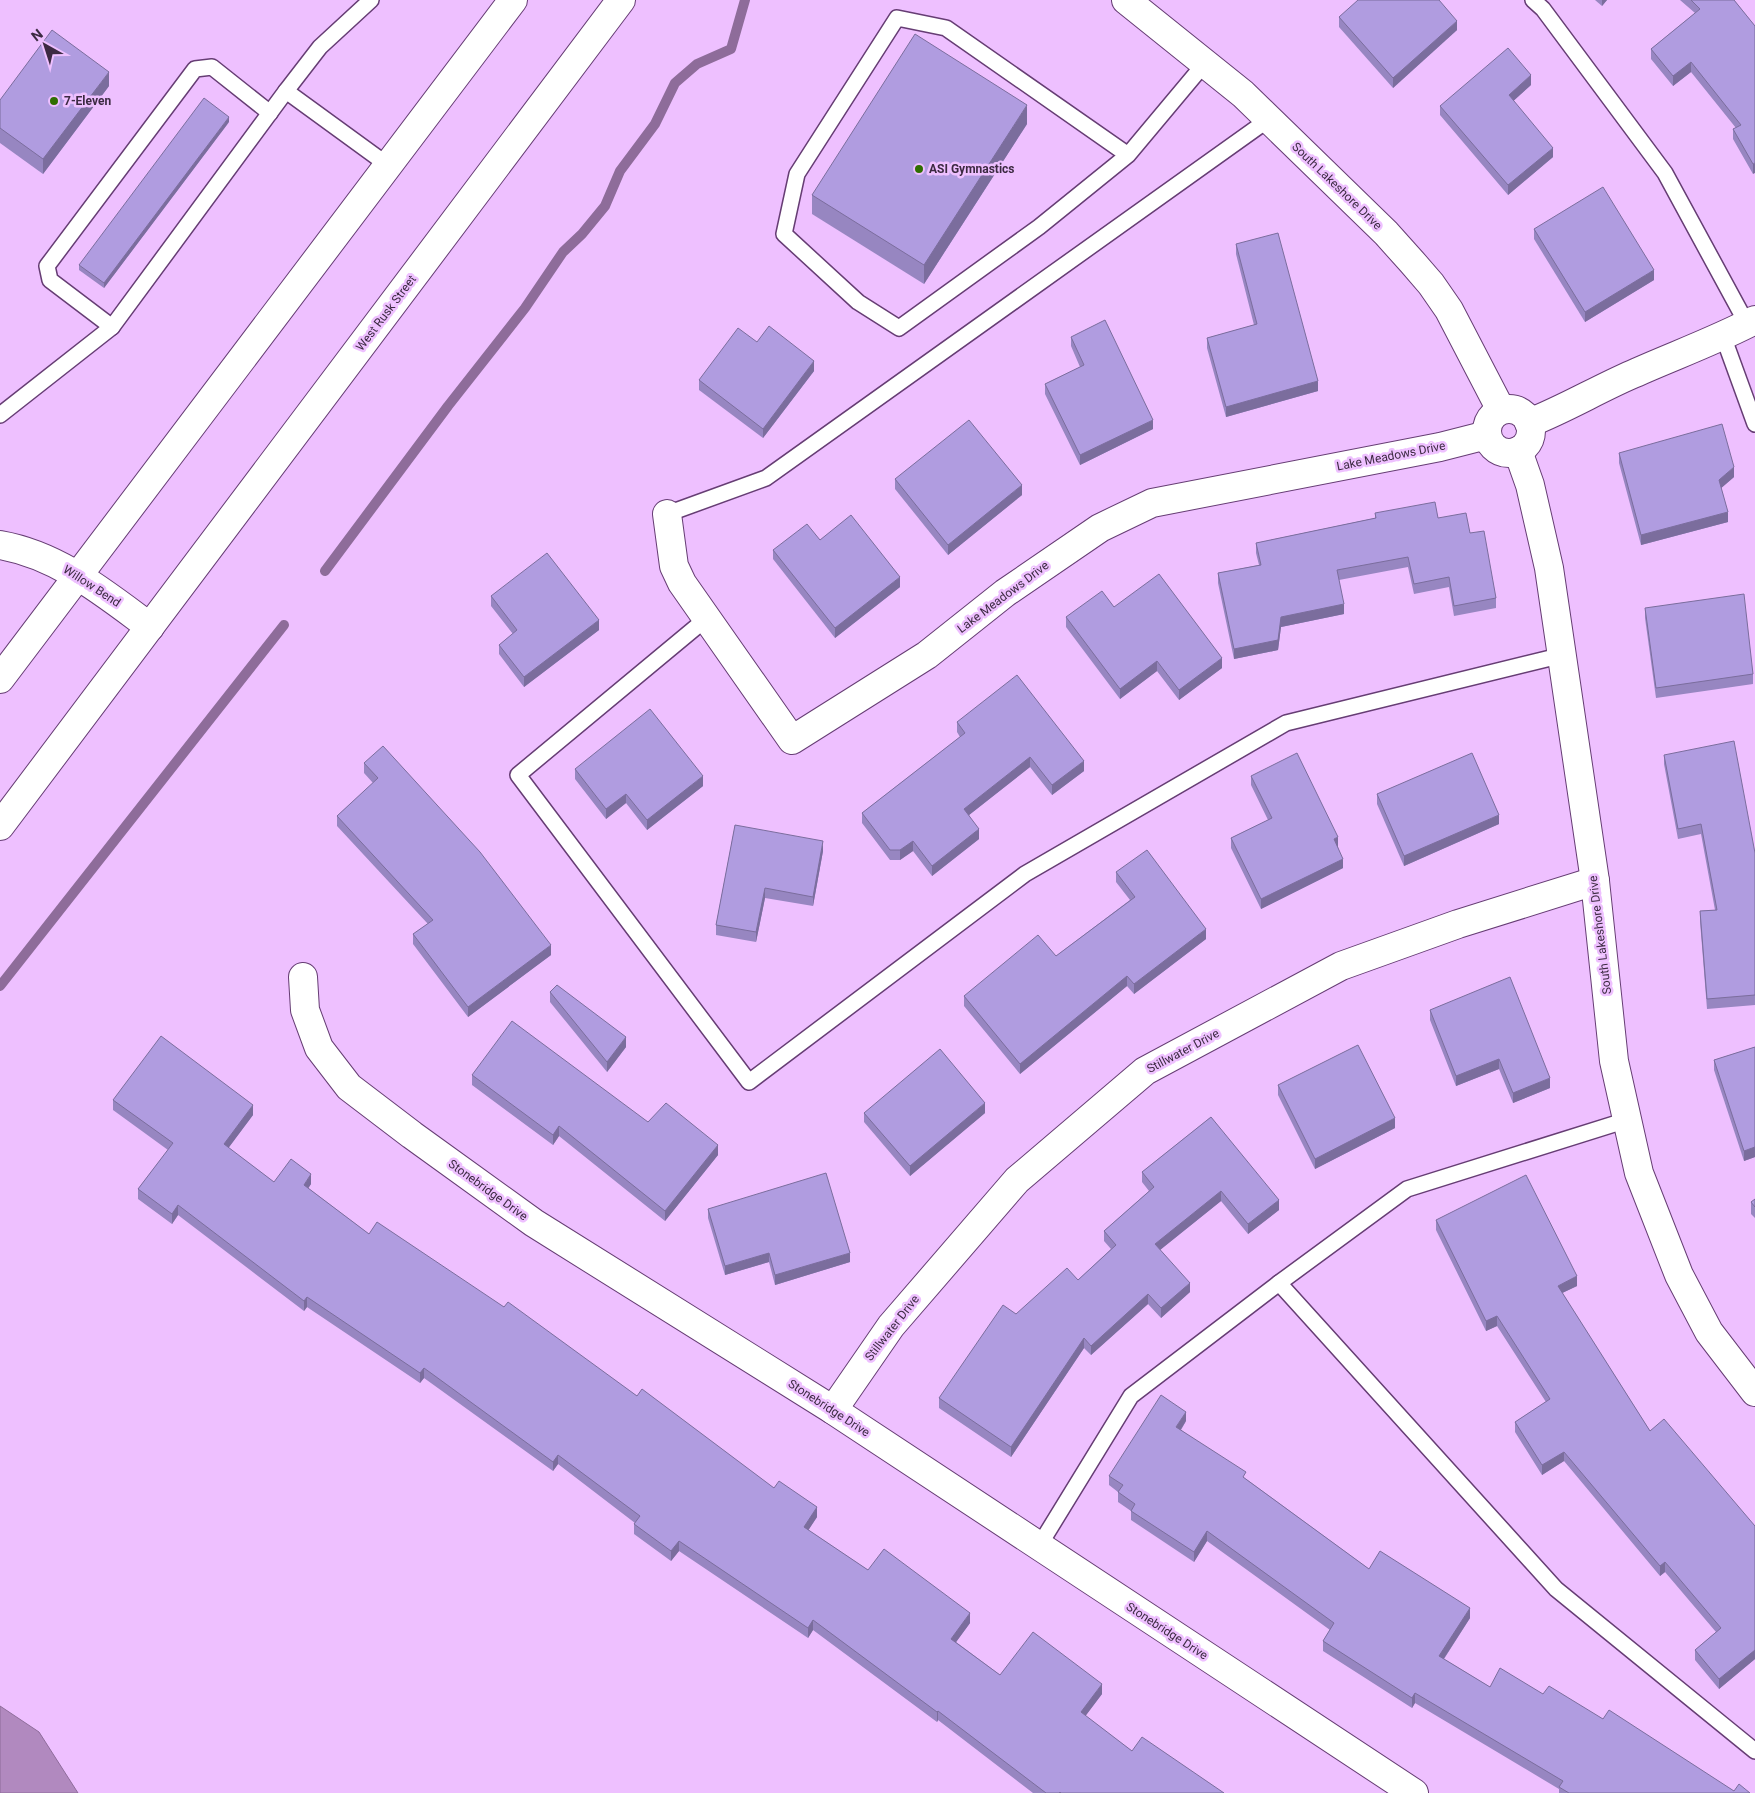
<svg xmlns="http://www.w3.org/2000/svg" width="1755" height="1793" font-family="Roboto,sans-serif">
<rect width="100%" height="100%" fill="#eec0ff"/>
<polygon fill="#b189bf" stroke="#8e6c9a" points="0,1706 39,1732 78,1793 0,1793"/>
<g fill="none" stroke-linecap="round" stroke-linejoin="round">
<g stroke="#8e6c9a" stroke-width="10">
<polyline points="325,571 448,406 525,308 563,252 582,234 605,206 620,171 655,124 675,83 697,64 731,49 745,0"/>
<polyline points="0,986 284,625"/>
</g>
<defs>
<g id="service">
<polyline points="371,0 320,47 286,91 389,166"/>
<polyline points="1533,0 1543,9 1665,173 1747,324"/>
<polyline points="1128,155 946,28 897,18 797,174 784,234 858,302 899,328 1039,227 1128,155 1205,63"/>
<polyline points="112,327 50,280 47,266 195,69 212,67 270,113"/>
<polyline points="1723,336 1755,424"/>
<polyline points="0,415 112,327 286,91"/>
<polyline points="667,514 766,478 1269,119"/>
<polyline points="707,618 518,775 749,1082 1025,874 1286,723 1563,655"/>
<polyline points="1279,1283 1556,1589 1755,1751"/>
<polyline points="1039,1546 1131,1396 1279,1283 1407,1189 1627,1120"/>
</g>
<g id="minor">
<path d="M 1529,423 C 1565,409 1598,389 1633,374 C 1673,356 1715,341 1755,320"/>
<polyline points="667,514 674,566 682,583 792,740 927,655 1005,593 1100,528 1152,503 1440,447 1487,435"/>
<path d="M 0,545 C 58,555 104,593 150,627"/>
<polyline points="303,977 305,1010 319,1048 349,1087 412,1135 534,1223 833,1410 1414,1793"/>
<polyline points="833,1410 891,1326 1017,1180 1145,1071 1341,966 1458,924 1595,881"/>
</g>
<g id="tertiary">
<polyline points="1126,0 1243,94 1386,233 1412,262 1431,284 1449,310 1501,410"/>
<circle cx="1509" cy="431" r="22"/>
<polyline points="1518,451 1530,485 1549,568 1595,881 1614,1061 1639,1173 1679,1275 1709,1332 1755,1392"/>
</g>
<g id="primary">
<polyline points="0,679 513,0"/>
<polyline points="0,826 621,0"/>
</g>
</defs>
<use href="#service" stroke="#663d74" stroke-width="18"/>
<use href="#minor" stroke="#663d74" stroke-width="30"/>
<use href="#tertiary" stroke="#663d74" stroke-width="30"/>
<use href="#primary" stroke="#663d74" stroke-width="30"/>
<use href="#service" stroke="#fff" stroke-width="15"/>
<use href="#minor" stroke="#fff" stroke-width="28"/>
<use href="#tertiary" stroke="#fff" stroke-width="28"/>
<use href="#primary" stroke="#fff" stroke-width="28"/>
</g>
<g fill="#9786c1">
<polygon points="1595,0 1607,0 1602,6"/>
<polygon points="1680,0 1734,0 1755,26 1753,174 1733,139 1733,129 1736,128 1691,72 1673,86 1651,59 1651,49 1695,13"/>
<polygon points="1339,17 1457,30 1393,88 1339,27"/>
<polygon points="1531,85 1513,101 1553,157 1508,195 1440,115 1440,106"/>
<polygon points="109,86 43,174 0,143 0,100"/>
<polygon points="229,122 104,288 79,270 79,265"/>
<polygon points="1027,124 924,284 812,214 812,195"/>
<polygon points="1534,229 1654,280 1585,322 1534,239"/>
<polygon points="1236,244 1318,391 1226,417 1207,348 1207,338 1254,325 1236,254"/>
<polygon points="1071,337 1153,429 1080,465 1045,394 1045,384 1080,367 1071,346"/>
<polygon points="814,371 763,438 699,390 699,380"/>
<polygon points="1619,453 1734,477 1721,488 1728,522 1641,545 1619,463"/>
<polygon points="895,479 1022,495 948,555 895,489"/>
<polygon points="1375,513 1438,518 1470,533 1496,598 1496,608 1454,616 1449,587 1414,594 1408,567 1339,580 1344,614 1281,627 1278,650 1234,659 1218,583 1218,573 1259,565 1256,553 1256,543 1375,518"/>
<polygon points="820,540 900,587 835,638 773,559 773,550"/>
<polygon points="491,596 599,630 524,687 499,654 499,645 513,634 491,606"/>
<polygon points="1114,607 1222,668 1179,700 1157,671 1120,699 1066,627 1066,617"/>
<polygon points="1645,608 1753,674 1753,684 1656,698 1645,618"/>
<polygon points="957,722 1084,771 1052,795 1030,767 969,815 979,839 932,876 913,851 900,860 890,860 862,823 862,813 960,737 957,732"/>
<polygon points="1664,755 1755,853 1755,1005 1707,1009 1700,921 1700,911 1715,910 1701,834 1678,839 1664,764"/>
<polygon points="364,763 551,955 468,1017 413,944 413,934 428,924 337,826 337,816 373,783 364,773"/>
<polygon points="575,769 703,786 647,830 626,803 606,819 575,779"/>
<polygon points="1251,776 1338,847 1343,868 1261,909 1231,848 1231,838 1268,820 1251,785"/>
<polygon points="1377,794 1499,824 1404,866 1377,804"/>
<polygon points="735,825 823,851 813,906 765,898 756,942 716,935 716,925"/>
<polygon points="1116,872 1206,939 1134,994 1127,986 1020,1074 964,1006 964,996 1056,956 1130,900 1116,882"/>
<polygon points="550,992 626,1047 607,1072 550,1002"/>
<polygon points="1430,1010 1550,1088 1513,1103 1499,1069 1456,1086 1430,1020"/>
<polygon points="1755,1047 1755,1157 1744,1161 1714,1070 1714,1060"/>
<polygon points="472,1075 648,1122 718,1155 665,1221 559,1136 553,1145 472,1085"/>
<polygon points="1278,1085 1395,1128 1315,1169 1278,1095"/>
<polygon points="113,1100 253,1115 228,1148 274,1182 311,1184 308,1188 369,1234 504,1307 637,1396 817,1517 808,1530 868,1570 970,1623 956,1642 1000,1675 1102,1694 1085,1716 1132,1751 1224,1793 1033,1793 938,1720 937,1722 813,1630 808,1638 679,1551 671,1561 634,1534 634,1524 635,1523 558,1464 553,1471 424,1378 420,1383 307,1307 304,1311 178,1215 172,1224 138,1199 138,1189 168,1150 113,1110"/>
<polygon points="864,1113 985,1113 910,1176 864,1122"/>
<polygon points="1211,1117 1279,1210 1248,1234 1221,1201 1160,1250 1190,1292 1161,1318 1148,1304 1091,1355 1084,1348 1011,1457 939,1408 939,1398 1016,1314 1078,1280 1111,1249 1104,1241 1104,1231 1149,1191 1142,1182 1142,1172"/>
<polygon points="1755,1199 1755,1218 1751,1214 1751,1202"/>
<polygon points="708,1209 850,1262 775,1285 769,1262 725,1275 708,1218"/>
<polygon points="1436,1220 1577,1286 1562,1293 1650,1431 1755,1526 1755,1659 1719,1689 1695,1660 1695,1650 1716,1632 1665,1572 1660,1576 1564,1461 1542,1475 1515,1432 1515,1422 1546,1402 1497,1326 1486,1331 1436,1230"/>
<polygon points="1186,1421 1181,1430 1246,1479 1369,1569 1470,1618 1444,1659 1490,1687 1543,1694 1603,1719 1734,1791 1750,1793 1559,1793 1559,1789 1415,1703 1412,1708 1323,1651 1323,1641 1330,1630 1207,1541 1194,1562 1131,1520 1131,1511 1118,1502 1118,1492 1109,1485 1109,1476"/>
</g>
<g fill="#7b6d9d">
<polygon points="1602,0 1607,0 1602,6"/>
<polygon points="1457,21 1457,30 1393,88 1393,78"/>
<polygon points="1691,62 1691,72 1673,86 1673,76"/>
<polygon points="109,72 109,86 43,174 43,159"/>
<polygon points="1531,75 1531,85 1509,105 1509,95"/>
<polygon points="1027,105 1027,124 924,284 924,265"/>
<polygon points="229,117 229,122 104,288 104,283"/>
<polygon points="1553,148 1553,157 1508,195 1508,185"/>
<polygon points="1755,163 1755,173 1753,174 1753,164"/>
<polygon points="1654,270 1654,280 1585,322 1585,312"/>
<polygon points="814,361 814,371 763,438 763,429"/>
<polygon points="1318,381 1318,391 1226,417 1226,407"/>
<polygon points="1153,420 1153,429 1080,465 1080,455"/>
<polygon points="1734,467 1734,477 1719,490 1719,480"/>
<polygon points="1022,485 1022,495 948,555 948,545"/>
<polygon points="1728,512 1728,522 1641,545 1641,535"/>
<polygon points="900,577 900,587 835,638 835,628"/>
<polygon points="1344,604 1344,614 1281,627 1278,650 1234,659 1234,649 1281,617"/>
<polygon points="599,620 599,630 524,687 524,677"/>
<polygon points="1222,658 1222,668 1179,700 1179,690"/>
<polygon points="1157,661 1157,671 1120,699 1120,689"/>
<polygon points="1030,757 1030,767 964,819 964,809"/>
<polygon points="1084,761 1084,771 1052,795 1052,785"/>
<polygon points="703,776 703,786 647,830 647,820"/>
<polygon points="626,794 626,803 606,819 606,809"/>
<polygon points="1499,815 1499,824 1404,866 1404,856"/>
<polygon points="979,829 979,839 932,876 932,866"/>
<polygon points="1338,837 1338,847 1334,849 1334,839"/>
<polygon points="823,841 823,851 813,906 813,897"/>
<polygon points="913,841 913,851 900,860 900,850"/>
<polygon points="1343,859 1343,868 1261,909 1261,899"/>
<polygon points="765,888 765,898 756,942 756,932"/>
<polygon points="1206,929 1206,939 1134,994 1134,984"/>
<polygon points="551,945 551,955 468,1017 468,1007"/>
<polygon points="1127,976 1127,986 1020,1074 1020,1064"/>
<polygon points="626,1037 626,1047 607,1072 607,1062"/>
<polygon points="1499,1059 1499,1069 1456,1086 1456,1076"/>
<polygon points="1550,1078 1550,1088 1513,1103 1513,1093"/>
<polygon points="985,1103 985,1113 910,1176 910,1166"/>
<polygon points="253,1105 253,1115 224,1154 224,1144"/>
<polygon points="1395,1118 1395,1128 1315,1169 1315,1159"/>
<polygon points="559,1126 559,1136 553,1145 553,1135"/>
<polygon points="718,1145 718,1155 665,1221 665,1211"/>
<polygon points="1755,1147 1755,1157 1744,1161 1744,1151"/>
<polygon points="311,1174 311,1184 304,1195 304,1185"/>
<polygon points="1221,1191 1221,1201 1155,1254 1155,1244"/>
<polygon points="1279,1200 1279,1210 1248,1234 1248,1224"/>
<polygon points="178,1205 178,1215 172,1224 172,1214"/>
<polygon points="769,1253 769,1262 725,1275 725,1266"/>
<polygon points="850,1253 850,1262 775,1285 775,1275"/>
<polygon points="1577,1276 1577,1286 1558,1295 1558,1286"/>
<polygon points="1190,1283 1190,1292 1161,1318 1161,1308"/>
<polygon points="1148,1294 1148,1304 1091,1355 1091,1346"/>
<polygon points="307,1297 307,1307 304,1311 304,1301"/>
<polygon points="1497,1316 1497,1326 1486,1331 1486,1321"/>
<polygon points="1084,1338 1084,1348 1011,1457 1011,1447"/>
<polygon points="424,1368 424,1378 420,1383 420,1373"/>
<polygon points="1186,1412 1186,1421 1176,1437 1176,1427"/>
<polygon points="1564,1452 1564,1461 1542,1475 1542,1465"/>
<polygon points="558,1455 558,1464 553,1471 553,1462"/>
<polygon points="817,1507 817,1517 804,1537 804,1527"/>
<polygon points="1207,1531 1207,1541 1194,1562 1194,1552"/>
<polygon points="679,1541 679,1551 671,1561 671,1551"/>
<polygon points="1665,1562 1665,1572 1660,1576 1660,1566"/>
<polygon points="1470,1608 1470,1618 1439,1666 1439,1656"/>
<polygon points="970,1613 970,1623 951,1649 951,1639"/>
<polygon points="813,1620 813,1630 808,1638 808,1628"/>
<polygon points="1755,1650 1755,1659 1719,1689 1719,1679"/>
<polygon points="1102,1684 1102,1694 1081,1722 1081,1712"/>
<polygon points="1415,1693 1415,1703 1412,1708 1412,1698"/>
<polygon points="938,1711 938,1720 937,1722 937,1712"/>
</g>
<g fill="#b09ce0" stroke="#7b6d9d">
<polygon points="1358,0 1439,0 1457,21 1393,78 1339,17"/>
<polygon points="1691,0 1734,0 1755,26 1755,163 1753,164 1733,129 1741,125 1691,62 1673,76 1651,49 1700,9"/>
<polygon points="52,30 109,72 43,159 0,128 0,100"/>
<polygon points="915,34 1027,105 924,265 812,195"/>
<polygon points="1508,48 1531,75 1509,95 1553,148 1508,185 1440,106"/>
<polygon points="204,98 229,117 104,283 79,265"/>
<polygon points="1603,187 1654,270 1585,312 1534,229"/>
<polygon points="1278,233 1318,381 1226,407 1207,338 1257,324 1236,244"/>
<polygon points="1105,320 1153,420 1080,455 1045,384 1084,365 1071,337"/>
<polygon points="769,326 814,361 763,429 699,380 738,328 757,342"/>
<polygon points="969,420 1022,485 948,545 895,479"/>
<polygon points="1722,424 1734,467 1719,480 1728,512 1641,535 1619,453"/>
<polygon points="1435,502 1438,518 1466,513 1470,533 1484,531 1496,598 1454,606 1449,577 1414,584 1408,557 1337,570 1344,604 1281,617 1278,640 1234,649 1218,573 1261,565 1256,543 1376,518 1375,513"/>
<polygon points="851,515 900,577 835,628 773,550 807,524 820,540"/>
<polygon points="547,553 599,620 524,677 499,645 517,630 491,596"/>
<polygon points="1159,574 1222,658 1179,690 1157,661 1120,689 1066,617 1102,591 1114,607"/>
<polygon points="1744,594 1753,674 1656,688 1645,608"/>
<polygon points="1017,675 1084,761 1052,785 1030,757 964,809 979,829 932,866 913,841 900,850 890,850 862,813 965,733 957,722"/>
<polygon points="650,709 703,776 647,820 626,794 606,809 575,769"/>
<polygon points="1734,741 1755,853 1755,995 1707,999 1700,911 1717,910 1701,824 1678,829 1664,755"/>
<polygon points="383,746 480,852 551,945 468,1007 413,934 433,920 337,816 378,778 364,763"/>
<polygon points="1297,753 1338,837 1334,839 1343,859 1261,899 1231,838 1272,818 1251,776"/>
<polygon points="1472,753 1499,815 1404,856 1377,794"/>
<polygon points="735,825 823,841 813,897 765,888 756,932 716,925"/>
<polygon points="1147,850 1206,929 1134,984 1127,976 1020,1064 964,996 1038,935 1056,956 1135,897 1116,872"/>
<polygon points="1510,977 1550,1078 1513,1093 1499,1059 1456,1076 1430,1010"/>
<polygon points="557,985 626,1037 607,1062 550,992"/>
<polygon points="512,1021 648,1122 666,1103 718,1145 665,1211 559,1126 553,1135 472,1075"/>
<polygon points="161,1036 253,1105 224,1144 274,1182 291,1159 311,1174 304,1185 369,1234 377,1222 504,1307 508,1302 637,1396 642,1389 774,1488 779,1481 817,1507 804,1527 868,1570 884,1549 970,1613 951,1639 1000,1675 1033,1632 1102,1684 1081,1712 1132,1751 1142,1737 1224,1793 1061,1793 1060,1792 1059,1793 1046,1793 938,1711 937,1712 813,1620 808,1628 679,1541 671,1551 634,1524 640,1516 558,1455 553,1462 424,1368 420,1373 307,1297 304,1301 178,1205 172,1214 138,1189 173,1143 113,1100"/>
<polygon points="1358,1045 1395,1118 1315,1159 1278,1085"/>
<polygon points="1755,1047 1755,1147 1744,1151 1714,1060"/>
<polygon points="940,1049 985,1103 910,1166 864,1113"/>
<polygon points="1211,1117 1279,1200 1248,1224 1221,1191 1155,1244 1190,1283 1161,1308 1148,1294 1091,1346 1084,1338 1011,1447 939,1398 1003,1305 1016,1314 1067,1268 1078,1280 1116,1245 1104,1231 1154,1187 1142,1172"/>
<polygon points="826,1173 850,1253 775,1275 769,1253 725,1266 708,1209"/>
<polygon points="1526,1175 1577,1276 1558,1286 1650,1431 1664,1419 1755,1526 1755,1650 1719,1679 1695,1650 1721,1628 1665,1562 1660,1566 1564,1452 1542,1465 1515,1422 1550,1399 1497,1316 1486,1321 1436,1220"/>
<polygon points="1755,1199 1755,1207 1751,1202"/>
<polygon points="1161,1395 1186,1412 1176,1427 1246,1472 1243,1477 1369,1569 1380,1551 1470,1608 1439,1656 1490,1687 1500,1668 1543,1694 1549,1686 1603,1719 1609,1710 1734,1791 1739,1784 1750,1793 1569,1793 1559,1787 1563,1781 1415,1693 1412,1698 1323,1641 1334,1623 1207,1531 1194,1552 1131,1511 1135,1504 1118,1492 1123,1485 1109,1476"/>
</g>
<g fill="#2f6e01" stroke="#eec0ff" stroke-width="2">
<circle cx="54" cy="101" r="5"/>
<circle cx="919" cy="169" r="5"/>
</g>
<g text-anchor="middle" dominant-baseline="central" stroke-width="5" stroke-linejoin="round" paint-order="stroke">
<g font-size="12" font-weight="bold" fill="#3c2a42" stroke="#eec0ff" text-anchor="start">
<text x="64" y="101">7-Eleven</text>
<text x="929" y="169">ASI Gymnastics</text>
</g>
<g font-size="12" fill="#3c2a42" stroke="#eec0ff">
<text transform="translate(1337 186) rotate(44)">South Lakeshore Drive</text>
<text transform="translate(386 313) rotate(-53)">West Rusk Street</text>
<text transform="translate(1391 456) rotate(-11)">Lake Meadows Drive</text>
<text transform="translate(92 586) rotate(33)">Willow Bend</text>
<text transform="translate(1003 597) rotate(-37)">Lake Meadows Drive</text>
<text transform="translate(1600 935) rotate(-97)">South Lakeshore Drive</text>
<text transform="translate(1183 1051) rotate(-28)">Stillwater Drive</text>
<text transform="translate(488 1190) rotate(36)">Stonebridge Drive</text>
<text transform="translate(892 1328) rotate(-52)">Stillwater Drive</text>
<text transform="translate(829 1408) rotate(33)">Stonebridge Drive</text>
<text transform="translate(1167 1631) rotate(33)">Stonebridge Drive</text>
</g>
</g>
<g transform="translate(45 45) rotate(321)" stroke="#eec0ff" stroke-width="4" paint-order="stroke">
<path d="M0-4L9 19L0 12L-9 19Z" fill="#3c2a42"/>
<text y="-8" font-size="14" font-weight="bold" text-anchor="middle" fill="#3c2a42">N</text>
</g>
</svg>
